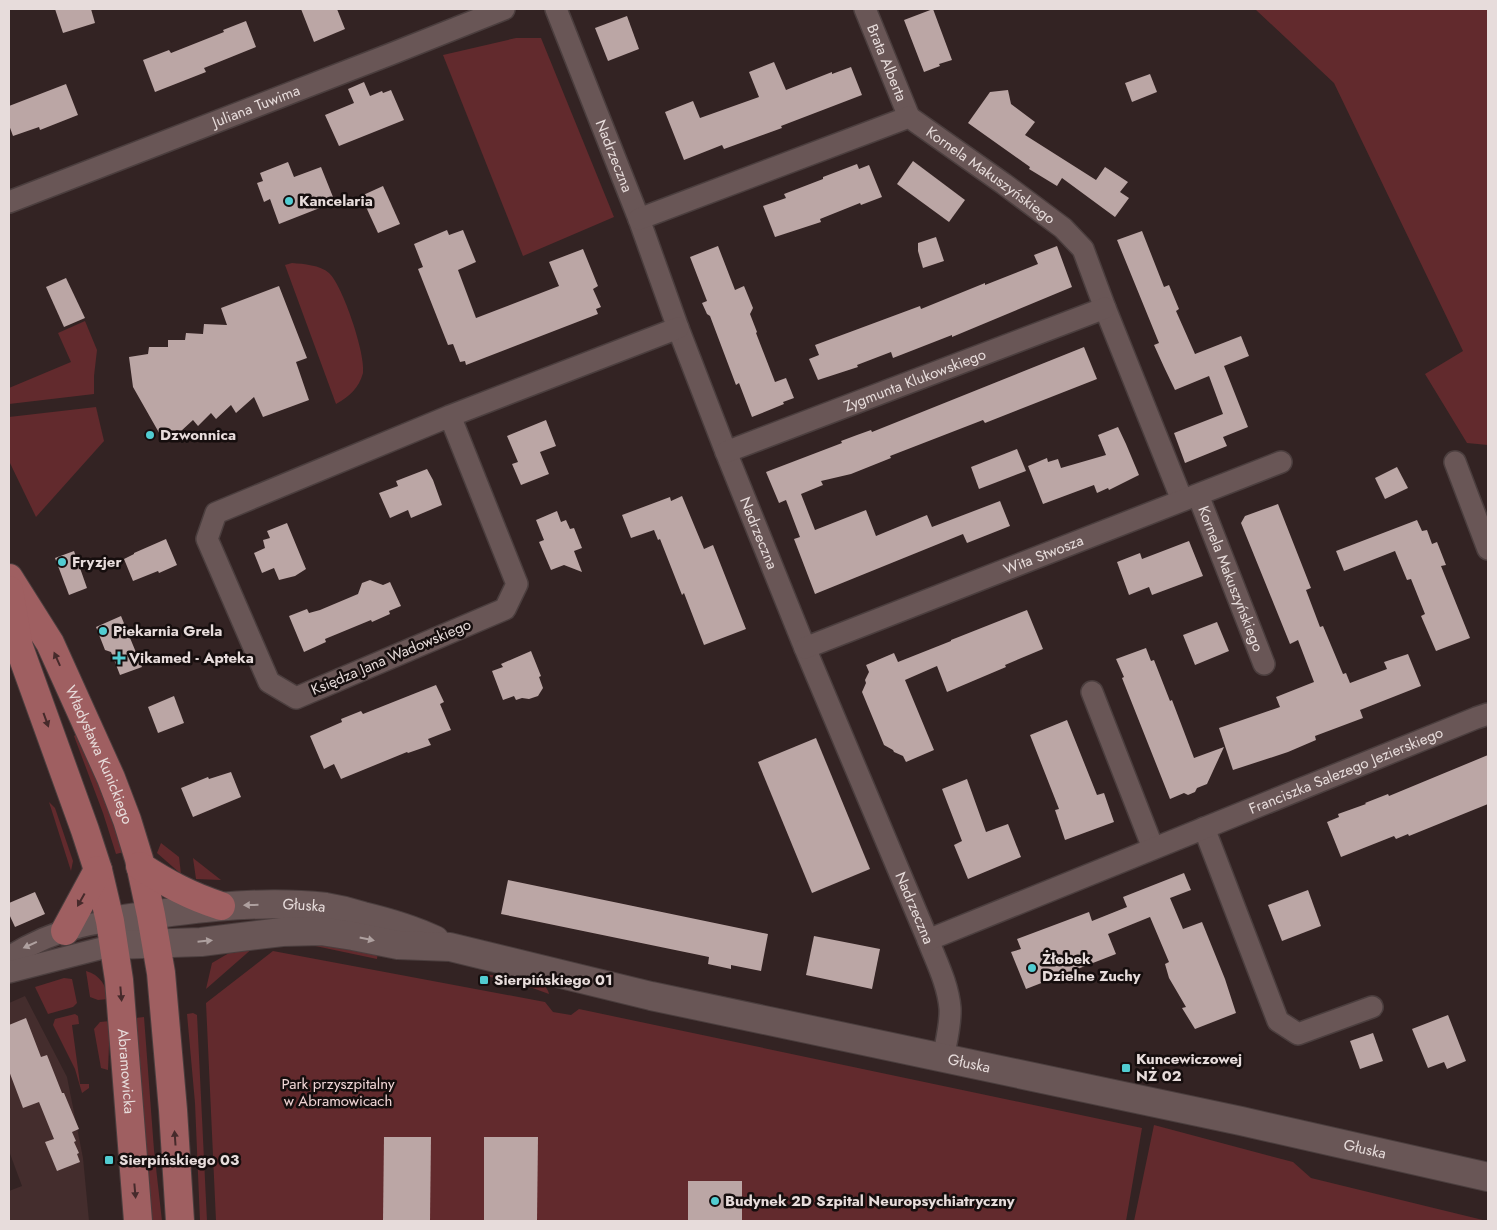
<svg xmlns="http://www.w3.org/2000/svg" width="1497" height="1230" font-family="Jost,sans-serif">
<rect width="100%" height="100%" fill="#332323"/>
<polygon fill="#442d2d" points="25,996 67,1077 83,1158 89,1221 9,1221 9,1191 22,1186 9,1151 9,1003"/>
<g fill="#622a2d">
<polygon points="1255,9 1488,9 1488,445 1467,443 1425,374 1463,351 1334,83"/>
<polygon points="516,38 541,38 614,217 523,256 443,55"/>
<path d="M 292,263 C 304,264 320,265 329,273 C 343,286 366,355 363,373 C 359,388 349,397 336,404 L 285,265 Z"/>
<polygon points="85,321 97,350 94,376 94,394 9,404 9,388 71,362 58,333"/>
<polygon points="96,407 104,441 36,517 9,461 9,417"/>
<polygon points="78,733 110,810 124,852 116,854 103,813 74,736"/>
<polygon points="49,802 55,808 73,861 71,871"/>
<polygon points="161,843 179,857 181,874 157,853"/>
<polygon points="193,858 221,880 196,879"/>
<polygon points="287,940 378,951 377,959"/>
<polygon points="254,947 206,989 212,963 229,953"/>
<polygon points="273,951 545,1002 553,1012 571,1015 579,1009 1142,1128 1126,1221 216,1221 206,1003"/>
<path d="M 86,971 C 100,975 106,985 108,999 L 98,1000 L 90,997 Z"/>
<path d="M 482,975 C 497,975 547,975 549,994 L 527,986 Z"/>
<polygon points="64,978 72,979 77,1003 73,1007 48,1014 35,987"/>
<polygon points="193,1013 197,1015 207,1221 200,1221 195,1103 187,1014"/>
<polygon points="75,1014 78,1016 79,1024 72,1025 80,1084 89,1084 89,1088 82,1093 75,1069 53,1025 55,1019"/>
<polygon points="144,1017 154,1150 162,1221 151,1221 135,1018"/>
<polygon points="110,1021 108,1070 101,1068 94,1029 100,1022"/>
<polygon points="1154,1125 1293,1162 1311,1178 1487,1221 1134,1221"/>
</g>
<g fill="#bba6a5">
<polygon points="55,9 91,9 95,23 63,33"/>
<polygon points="301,9 337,9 345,29 314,42"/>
<polygon points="933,9 952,60 939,64 940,66 924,72 904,20"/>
<polygon points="627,16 639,49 608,61 595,28"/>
<polygon points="246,21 256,47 204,68 206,72 155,92 143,60 169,50 171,53 224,32 223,30"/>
<polygon points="774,62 786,90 832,72 832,74 851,67 862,95 781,126 782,128 724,149 722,145 684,160 665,112 693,101 700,118 759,97 749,72"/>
<polygon points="1150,74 1157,92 1132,102 1125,83"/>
<polygon points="364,82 370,96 382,91 383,93 391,90 404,120 339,146 325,115 354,103 348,89"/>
<polygon points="66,84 78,115 40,130 39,127 13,136 9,125 9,106"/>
<polygon points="1008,90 1011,104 1035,122 1025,135 1096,180 1105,167 1128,182 1120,192 1129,198 1115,217 1062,178 1057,186 1029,169 1030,167 968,123 990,92"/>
<polygon points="913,161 965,200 949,222 897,184"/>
<polygon points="288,162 294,177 321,167 335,202 279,224 270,199 264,202 257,183 263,181 260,173"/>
<polygon points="857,164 859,169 869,165 882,197 861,205 860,203 820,219 821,222 775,237 763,206 786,198 784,194 823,179 823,177"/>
<polygon points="383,186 400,224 378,233 361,196"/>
<polygon points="447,230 449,235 463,230 476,262 458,270 476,318 559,286 549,262 583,249 598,286 593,289 601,307 596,309 598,314 466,365 465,361 460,362 453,344 448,345 418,269 423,267 414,244"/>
<polygon points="1142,231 1164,287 1169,285 1179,309 1176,311 1195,354 1241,336 1249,356 1224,366 1248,427 1223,437 1227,446 1185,463 1174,433 1223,414 1209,376 1175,390 1164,367 1154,345 1159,343 1117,240"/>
<polygon points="936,237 944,261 923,268 918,251 918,243"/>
<polygon points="718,246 735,290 744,286 753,308 750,314 757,332 756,333 775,382 786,378 794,398 783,402 784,404 752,417 739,383 736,385 710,316 707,314 702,303 707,301 690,257"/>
<polygon points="1057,246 1072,287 952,337 952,335 893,358 891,352 857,365 858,367 818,380 809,359 819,355 815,345 920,306 921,309 985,283 985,285 1038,264 1034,255"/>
<polygon points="66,278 85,318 64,327 46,287"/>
<polygon points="279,286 307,358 296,362 309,400 263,417 254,397 236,413 231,405 216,419 211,413 198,426 193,420 180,432 177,430 162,438 133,387 129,357 148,354 149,347 168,347 168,340 185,340 186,333 203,334 204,324 227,325 221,308"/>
<polygon points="1084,347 1097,379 985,423 983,420 890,456 891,458 851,474 821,481 823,485 801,494 815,530 866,510 876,536 927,515 932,527 1000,501 1010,526 967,543 963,534 815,594 794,539 800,537 786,500 779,503 766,472 842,443 841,441 857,435 871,430 872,432"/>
<polygon points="546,420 556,446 540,452 549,474 521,485 512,464 518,462 507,436"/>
<polygon points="1118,427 1126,444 1139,475 1109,490 1108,488 1097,493 1094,485 1043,504 1028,466 1047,458 1048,462 1058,459 1061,468 1106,455 1098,435"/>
<polygon points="1017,449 1026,471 979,489 971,467"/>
<polygon points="1397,467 1408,488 1385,499 1375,478"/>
<polygon points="427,469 433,480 442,505 411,518 408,510 390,518 379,493 398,486 396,481"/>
<polygon points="682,496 704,549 713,545 746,629 704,645 684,593 682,595 660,539 658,540 654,530 631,538 622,515 670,497 671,501"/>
<polygon points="1278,504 1311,588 1306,590 1320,627 1323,626 1343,674 1346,673 1350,683 1387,669 1384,662 1408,654 1421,686 1360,710 1363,718 1315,736 1316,740 1288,752 1233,770 1219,728 1280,707 1276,697 1314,682 1298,640 1290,644 1241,523 1245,516"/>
<polygon points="557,511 561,522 566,520 570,529 574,528 582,548 574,551 582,572 564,565 551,570 539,542 544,540 536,520"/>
<polygon points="1417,520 1422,531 1427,530 1432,544 1437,542 1446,565 1441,566 1470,638 1436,651 1421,616 1425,614 1411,579 1407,580 1395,551 1344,571 1336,551"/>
<polygon points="287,523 306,569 295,576 279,580 274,568 262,573 254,553 265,548 263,540 270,538 267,531"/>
<polygon points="166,539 177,565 159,573 158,571 133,581 124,559 134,554 134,553"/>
<polygon points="1189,541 1203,576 1152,595 1149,587 1129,595 1117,562 1140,553 1142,559"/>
<polygon points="74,551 87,588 69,595 55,558"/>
<polygon points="370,580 383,585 390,582 401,606 389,611 390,614 372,622 371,620 325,639 326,642 304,652 289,616 307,609 309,613 320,610 358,594 362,583"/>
<polygon points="1027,610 1043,649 1005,665 1006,667 947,692 937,666 905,680 934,750 906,762 903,756 894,752 893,750 884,745 862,692 866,683 865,680 869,672 866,665 894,653 898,662 951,641 951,640"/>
<polygon points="121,616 142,667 120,675 111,652 105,650 96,627"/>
<polygon points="1217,622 1229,651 1195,665 1183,635"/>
<polygon points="1146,648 1151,661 1154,660 1170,701 1172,700 1194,758 1224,747 1207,784 1197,788 1195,792 1188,795 1184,793 1170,799 1122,678 1124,677 1116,659"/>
<polygon points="531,651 541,676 539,677 543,688 538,696 529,699 522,698 516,700 514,696 503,700 492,671 503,667 501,664"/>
<polygon points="436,685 444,702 440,704 451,730 428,739 431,745 408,753 407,752 341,779 334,764 324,769 310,736 342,722 341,719 361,711 363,714"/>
<polygon points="174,696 184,723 158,733 148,707"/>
<polygon points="1067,720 1097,795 1104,793 1114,822 1065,840 1055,810 1059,809 1030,735"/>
<polygon points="816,738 870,869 812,893 758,762"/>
<polygon points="1488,755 1488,804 1409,836 1408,834 1396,839 1394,836 1341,857 1327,822 1339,817 1338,814 1366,804 1365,803 1388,794 1389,796"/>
<polygon points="231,772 241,797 193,817 181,788 208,777 209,779"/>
<polygon points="967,779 986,832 1008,824 1021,857 968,879 954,845 962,841 942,789"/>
<polygon points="1184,873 1191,890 1170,898 1183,929 1202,922 1225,979 1236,1013 1195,1029 1182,1008 1186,1007 1169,978 1165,964 1169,962 1150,917 1108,934 1116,954 1026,989 1011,952 1021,949 1017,939 1089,912 1092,921 1127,907 1123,897"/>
<polygon points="508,880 768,934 761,971 731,965 731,969 708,964 709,957 501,914"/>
<polygon points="1308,890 1321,926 1282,941 1268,905"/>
<polygon points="35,892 45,914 15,927 9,914 9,903"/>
<polygon points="814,936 880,949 872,989 806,975"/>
<polygon points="1448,1015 1466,1061 1447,1069 1444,1062 1428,1068 1412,1029"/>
<polygon points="26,1018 41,1057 47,1055 62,1093 64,1093 79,1129 72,1132 76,1141 74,1142 79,1153 77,1154 80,1162 57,1171 45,1142 54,1139 39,1102 23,1108 9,1071 9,1025"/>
<polygon points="1373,1033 1383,1061 1360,1069 1350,1041"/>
<polygon points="384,1137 431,1137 430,1221 383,1221"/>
<polygon points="484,1137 538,1137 537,1221 484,1221"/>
<rect x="688" y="1181" width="54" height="40"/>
</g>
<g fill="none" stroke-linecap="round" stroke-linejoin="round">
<defs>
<g id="street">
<path id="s1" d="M 556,9 L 639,219 L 678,328 L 726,452 L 805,648 L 928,940 C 936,961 948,984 950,1008 C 951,1024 946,1042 943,1059"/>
<path id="s2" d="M 865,9 L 909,117"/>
<path id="s3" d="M 9,202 L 391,54 L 504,9"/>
<path id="s4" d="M 639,219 L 909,117 L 1004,184 L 1063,228 L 1083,249 L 1105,308 L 1182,500"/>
<polyline points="450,416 517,584 505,609 296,698 269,682 207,539 216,513 450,416 678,328"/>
<path id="s5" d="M 726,452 L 1105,308"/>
<polyline points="1455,462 1488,549"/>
<path id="s6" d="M 1198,495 L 1264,664"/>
<path id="s7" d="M 805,648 L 1281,462"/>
<polyline points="1092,692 1153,848"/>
<polyline points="1204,828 1278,1021 1298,1034 1372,1007"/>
<path id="s8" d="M 928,940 L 1476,718 L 1488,714"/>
<path d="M 9,957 C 30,944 54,933 79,927 C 89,924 100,923 110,921"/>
<polyline points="9,972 114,945"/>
</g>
<g id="secondary">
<path id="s9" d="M 110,921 C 181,910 254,899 326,907 C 339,909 351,912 363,916 C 388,922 412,929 435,940"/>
<path id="s10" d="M 114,945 L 201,942 L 282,932 L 321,931 L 353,936 L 398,945 L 450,947 L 651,996 L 1241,1121 L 1488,1177"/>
</g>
<g id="primary">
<path id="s11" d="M 9,578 L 50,643 L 111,778 L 127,820 L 139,859 L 151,915 L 161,973 L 173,1110 L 180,1221"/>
<path id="s12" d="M 9,590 L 19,647 L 85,830 L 98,870 L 110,921 L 119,980 L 138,1221"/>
<path d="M 140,866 C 168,884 190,896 221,906"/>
<polyline points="65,931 98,870"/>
</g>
</defs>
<use href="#street" stroke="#4b3e3e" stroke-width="24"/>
<use href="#secondary" stroke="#4b3e3e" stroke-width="30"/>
<use href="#primary" stroke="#4b3e3e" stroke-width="30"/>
<use href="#street" stroke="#695656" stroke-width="21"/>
<use href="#secondary" stroke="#695656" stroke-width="28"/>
<use href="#primary" stroke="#9f5f61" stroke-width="28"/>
</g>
<defs><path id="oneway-solid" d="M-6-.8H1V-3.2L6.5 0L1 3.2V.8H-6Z" transform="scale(1.25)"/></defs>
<g fill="#462a2b">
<use href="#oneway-solid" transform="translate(57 659) rotate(-114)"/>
<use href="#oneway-solid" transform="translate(46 720) rotate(70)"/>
<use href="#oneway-solid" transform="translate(81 900) rotate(119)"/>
<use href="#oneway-solid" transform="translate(121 994) rotate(85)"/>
<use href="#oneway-solid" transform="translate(175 1138) rotate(-94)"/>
<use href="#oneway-solid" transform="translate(135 1191) rotate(85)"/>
</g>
<g fill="#aea09f">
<use href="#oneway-solid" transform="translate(251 905) rotate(179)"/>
<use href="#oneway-solid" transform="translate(367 939) rotate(12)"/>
<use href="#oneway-solid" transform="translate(205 941) rotate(-6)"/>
<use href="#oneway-solid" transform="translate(30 945) rotate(156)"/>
</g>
<g fill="#51ccd1" stroke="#160e0e" stroke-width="2">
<circle cx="289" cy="201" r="5"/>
<circle cx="150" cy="435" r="5"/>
<circle cx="62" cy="562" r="5"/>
<circle cx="103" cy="631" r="5"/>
<path d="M116.5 650.5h5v5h5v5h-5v5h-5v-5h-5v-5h5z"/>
<circle cx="1032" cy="968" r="5"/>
<rect x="479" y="975" width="10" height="10" rx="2.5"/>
<rect x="1121" y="1063" width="10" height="10" rx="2.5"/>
<rect x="104" y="1155" width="10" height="10" rx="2.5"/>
<circle cx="715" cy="1201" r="5"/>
</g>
<g text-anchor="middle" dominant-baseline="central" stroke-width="5" stroke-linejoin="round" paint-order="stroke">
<g font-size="15" fill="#e7dcdb" stroke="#160e0e">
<text stroke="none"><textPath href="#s2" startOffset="58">Brata Alberta</textPath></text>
<text stroke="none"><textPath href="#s3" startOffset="265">Juliana Tuwima</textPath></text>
<text stroke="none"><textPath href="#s1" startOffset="158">Nadrzeczna</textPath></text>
<text stroke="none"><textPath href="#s4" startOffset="389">Kornela Makuszyńskiego</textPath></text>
<text stroke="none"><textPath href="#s5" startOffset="202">Zygmunta Klukowskiego</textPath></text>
<text stroke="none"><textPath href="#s1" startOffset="562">Nadrzeczna</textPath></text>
<text stroke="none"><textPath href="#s7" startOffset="256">Wita Stwosza</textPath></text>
<text stroke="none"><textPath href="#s6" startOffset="90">Kornela Makuszyńskiego</textPath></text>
<text transform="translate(391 657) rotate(-23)">Księdza Jana Wadowskiego</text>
<text stroke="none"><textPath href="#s11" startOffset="199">Władysława Kunickiego</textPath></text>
<text stroke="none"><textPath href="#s8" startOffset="451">Franciszka Salezego Jezierskiego</textPath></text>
<text stroke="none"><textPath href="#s9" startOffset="195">Głuska</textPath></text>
<text stroke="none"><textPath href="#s1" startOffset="968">Nadrzeczna</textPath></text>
<text stroke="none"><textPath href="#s10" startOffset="870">Głuska</textPath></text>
<text stroke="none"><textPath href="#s12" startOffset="498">Abramowicka</textPath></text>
<text stroke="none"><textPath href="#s10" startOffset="1275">Głuska</textPath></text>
</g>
<g font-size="15" font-weight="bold" fill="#e7dcdb" stroke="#160e0e" text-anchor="start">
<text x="299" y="201">Kancelaria</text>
<text x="160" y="435">Dzwonnica</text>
<text x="72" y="562">Fryzjer</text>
<text x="113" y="631">Piekarnia Grela</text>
<text x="129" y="658">Vikamed - Apteka</text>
<text x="1042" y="959">Żłobek<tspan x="1042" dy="17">Dzielne Zuchy</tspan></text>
<text x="494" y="980">Sierpińskiego 01</text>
<text x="1136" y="1059">Kuncewiczowej<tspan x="1136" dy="17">NŻ 02</tspan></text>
<text x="119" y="1160">Sierpińskiego 03</text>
<text x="725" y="1201">Budynek 2D Szpital Neuropsychiatryczny</text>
</g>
<g font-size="15" fill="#f1d6d6" stroke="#160e0e">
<text x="338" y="1084">Park przyszpitalny<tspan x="338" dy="17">w Abramowicach</tspan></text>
</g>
</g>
<rect width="1497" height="1230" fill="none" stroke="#e7dcdb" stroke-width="20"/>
</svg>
